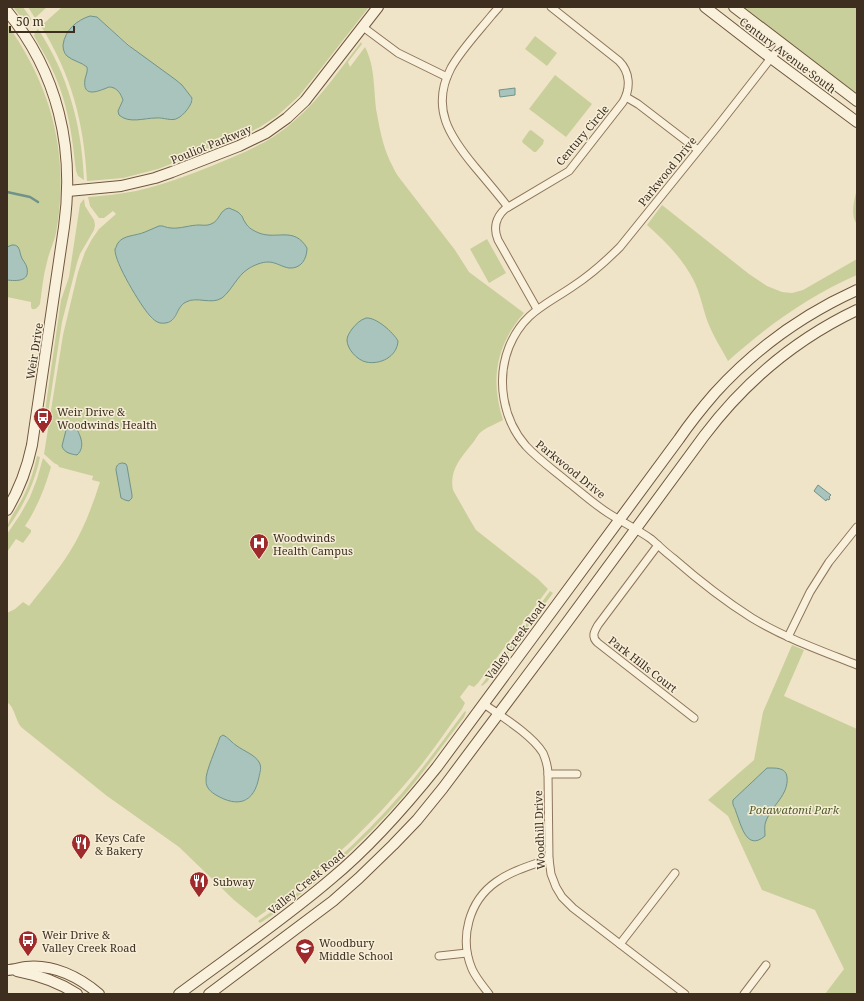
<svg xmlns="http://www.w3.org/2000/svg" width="864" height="1001" font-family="'Noto Serif',serif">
<rect width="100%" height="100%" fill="#f0e4c8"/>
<g fill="#c9cf9b" fill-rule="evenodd">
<polygon points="13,7 23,7 32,20 27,22 25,22"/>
<polygon points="28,7 47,7 35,18"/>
<path d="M 62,7 L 369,7 L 315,76 L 299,96 L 277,116 L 260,127 L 235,140 L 158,169 L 123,178 L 88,181 L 87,181 C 84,123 72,76 41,26 ZM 90,16 L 97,17 L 137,52 L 176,80 L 182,85 L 192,98 L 193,100 L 189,106 L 182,116 L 176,119 L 157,117 L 142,119 L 118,111 L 123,100 C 118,86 114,85 101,90 L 86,77 L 87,71 L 87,67 L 77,61 L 78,21 Z"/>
<polygon points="742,7 857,7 857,94"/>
<path d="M 7,24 C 52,87 70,156 56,233 C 54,243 49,252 47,262 C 43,276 42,290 40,304 C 38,307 36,310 32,309 L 31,307 L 31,302 L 7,297 Z"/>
<path d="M 38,29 C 68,74 82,126 84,180 L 78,176 L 76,171 C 72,134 68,103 52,69 C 47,58 40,47 34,36 L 35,32 Z"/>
<polygon points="535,36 557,53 547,66 525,49"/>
<path d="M 361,42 L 362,44 L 348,62 L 350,67 L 365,47 C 376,68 373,91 377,114 C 380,131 384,151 393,167 C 395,172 398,176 401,180 L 455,250 L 469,272 L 524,313 C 496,345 490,380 503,420 C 496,424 487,427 481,432 C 477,435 475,441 471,445 C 460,459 449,471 453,490 L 470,520 L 476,530 L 538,579 L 548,589 L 478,683 L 474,687 L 469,685 L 460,697 L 465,703 L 462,709 C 447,729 433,751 417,770 C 370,827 317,877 256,918 L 234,900 L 179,847 L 107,796 L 21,727 C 15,719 15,708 7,702 L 7,613 L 15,609 L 23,602 L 29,606 C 43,588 57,572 69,553 C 83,531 92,507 100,482 L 92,480 L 93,476 L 59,467 L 58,465 L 54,463 L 44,454 L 63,335 L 78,272 L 85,252 L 92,239 L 99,229 L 116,214 L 113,211 L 104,218 L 99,218 L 90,206 L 88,197 C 104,196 120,194 136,191 C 163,185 189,175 214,165 C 243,153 271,142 294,121 C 320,99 340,69 361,42 ZM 142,233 L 198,299 C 192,299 187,300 182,304 C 178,308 178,314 174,319 C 168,326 156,322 150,317 C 142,305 117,267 116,254 C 116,250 118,246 119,242 L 127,237 ZM 221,736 L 227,737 L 238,747 L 248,753 L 261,769 C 259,780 256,794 246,800 C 234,806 210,796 206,783 C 205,781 206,779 206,777 Z"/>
<polygon points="555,75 592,104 566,137 529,109"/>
<polygon points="531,130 544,140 543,144 536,152 534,152 523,143 522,141 529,131"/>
<path d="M 857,189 L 857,224 C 850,216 854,200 857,189 Z"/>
<polygon points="84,199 85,206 94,220 95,225 94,230 80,254 77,263 62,322 45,433 42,432 61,300 69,277 80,204"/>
<path d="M 662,205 L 749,274 L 767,286 L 782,292 L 792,293 L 803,290 L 857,259 L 857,275 C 809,296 767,326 728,361 C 721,348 712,334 707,320 C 702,306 700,292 693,279 C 681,257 665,241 647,225 Z"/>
<polygon points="487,239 506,273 489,283 470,249"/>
<path d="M 37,456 L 40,457 C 35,483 23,507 7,529 C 7,521 20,504 24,495 C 30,483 34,470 37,456 Z"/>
<path d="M 43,458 L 51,467 C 45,488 37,508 25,526 L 31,530 L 31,532 L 23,543 L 16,539 L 7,552 L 7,534 L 20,515 L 30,497 L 37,479 Z"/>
<polygon points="550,591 553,593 487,682 482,686 481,685 482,684"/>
<polygon points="792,645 804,650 784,696 857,729 857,994 825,994 844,969 815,910 762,890 728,816 708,800 754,760 763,712"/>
<path d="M 465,711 L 466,712 L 464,717 C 445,742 427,768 407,792 C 377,827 343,860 307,889 C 292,901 276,913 260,923 L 258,921 C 311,885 360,842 402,793 C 424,767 444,739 465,711 Z"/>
</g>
<g fill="#a9c4bc" stroke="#6f938a">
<path d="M 90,16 L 97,17 L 128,45 L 176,80 L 182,85 L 192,98 C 193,104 183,116 178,118 C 172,122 163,117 156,118 C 144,118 129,124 119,115 L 118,111 L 123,100 C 121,94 117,87 109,87 C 99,91 82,99 85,79 C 86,75 88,71 87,67 C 81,62 73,61 67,56 C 64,53 63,49 63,45 C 65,30 77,20 90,16 Z"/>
<polygon points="515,88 515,95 500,97 499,90"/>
<path d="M 229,208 C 233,210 238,211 240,214 C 243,216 243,220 245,222 C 248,228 254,231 259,233 C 277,240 294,226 307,248 C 307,259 301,269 289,268 C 282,267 276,262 268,262 C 262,262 254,265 248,269 C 237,276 232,290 222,298 C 211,305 197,296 186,302 C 174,308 179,325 160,323 C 156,322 153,319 150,316 C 141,306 114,262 115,249 C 116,248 117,244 118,243 C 123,235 136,236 145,232 C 150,230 154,228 159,226 C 163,225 166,228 171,228 C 180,229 190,225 199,225 C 203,225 207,226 211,224 C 220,221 219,210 229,208 Z"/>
<path d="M 12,245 C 15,245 16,245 18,247 C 20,250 20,253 21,256 C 22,260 26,263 27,268 C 30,282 16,281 7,280 L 7,247 Z"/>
<path d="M 366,318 C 376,317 393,332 398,341 C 397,357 380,365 366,362 C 357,360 347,349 347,340 C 347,336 350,332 352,329 C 356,324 360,320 366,318 Z"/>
<path d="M 69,422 L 73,423 C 79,432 87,446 77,455 C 71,454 64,453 62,446 L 67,426 Z"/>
<path d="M 123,463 L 126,464 L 127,466 L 132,495 L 132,498 L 129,501 L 125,500 L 121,498 L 116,470 C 116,466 118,463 123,463 Z"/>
<polygon points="818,485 831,495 829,497 830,498 829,500 827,499 826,501 814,491"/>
<path d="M 223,735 C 228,737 232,743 237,746 C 244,751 255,755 259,762 C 262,767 260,772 259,777 C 254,803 238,808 216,795 C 211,792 206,788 206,781 C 205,772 217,747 220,737 Z"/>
<path d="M 767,768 C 775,768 786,767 787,777 C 789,795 772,805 766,821 C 764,825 765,831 765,836 C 746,852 741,824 736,812 C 735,807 732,806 733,800 Z"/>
</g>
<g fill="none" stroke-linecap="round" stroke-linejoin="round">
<polyline stroke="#6f938a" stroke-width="2.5" points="7,192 30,197 38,202"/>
<defs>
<g id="street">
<path d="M 499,7 L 492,15 C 479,31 461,50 451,68 C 430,108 450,137 475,167 C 486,180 497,193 508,207"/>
<polyline points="363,27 398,53 447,77"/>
<path d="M 782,44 L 717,127 L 620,247 C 605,262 589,276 572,287 C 544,306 523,313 509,347 C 496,380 503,420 526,446 C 539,460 555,471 569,483 C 582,493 594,504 608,513 C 622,522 637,529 651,539 C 658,545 665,552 673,558 C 697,579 725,601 752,618 C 785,638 822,651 857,665"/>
<polyline points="626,97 638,104 698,150"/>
<path d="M 537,309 L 498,240 C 493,228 496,217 505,209 L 569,171 L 623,102 C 631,88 630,72 619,61 L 551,7"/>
<path d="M 658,545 L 598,625 C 594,632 591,637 598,643 L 694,718"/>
<polyline points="788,637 810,592 829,562 857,527"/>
<path d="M 484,704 C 501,716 532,735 543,753 C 546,760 548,766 548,774 L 549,859 L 551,874 L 556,887 L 562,897 L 573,908 L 685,994"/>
<polyline points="548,774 577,774"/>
<polyline points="620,944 675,873"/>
<polyline points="439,956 467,953"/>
<path d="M 489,994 C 483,986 476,978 472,969 C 459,938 469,901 496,882 C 511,871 532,865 549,859"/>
<polyline points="744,994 766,965"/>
</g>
<g id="secondary">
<polyline points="705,7 771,58 857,122"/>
<polyline points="734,7 857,101"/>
<path d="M 7,11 C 58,73 75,148 64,227 L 32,445 C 27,469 19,490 7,510"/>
<polyline points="68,191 121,186 155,178 172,172 239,146 266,133 287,118 305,101 319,83 378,7"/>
<path d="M 7,970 C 13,970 19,968 26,967 C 53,964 79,977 99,994"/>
<path d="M 17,971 C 38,975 60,983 77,994"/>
<path d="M 179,994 C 230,956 283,920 331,879 C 371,846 405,807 437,767 L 679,439 C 690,423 702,408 715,393 C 754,350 804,314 857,290"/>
<path d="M 209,994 L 333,901 L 359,878 L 393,845 L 417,820 L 443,788 L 568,621 L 704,436 C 744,383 796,339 857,310"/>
</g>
</defs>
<use href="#street" stroke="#8d765c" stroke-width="9"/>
<use href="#secondary" stroke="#6f573f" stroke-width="12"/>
<use href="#street" stroke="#faf1dc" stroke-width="7"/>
<use href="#secondary" stroke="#faf1dc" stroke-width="10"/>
</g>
<defs>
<symbol id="bus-pin" viewBox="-11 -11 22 30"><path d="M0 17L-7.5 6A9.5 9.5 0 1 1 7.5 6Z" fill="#9e2a2b" stroke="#f7eed8"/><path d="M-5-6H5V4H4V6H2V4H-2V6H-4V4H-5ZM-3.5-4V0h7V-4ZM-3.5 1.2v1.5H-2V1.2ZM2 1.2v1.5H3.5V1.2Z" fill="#fff"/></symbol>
<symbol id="hospital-pin" viewBox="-11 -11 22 30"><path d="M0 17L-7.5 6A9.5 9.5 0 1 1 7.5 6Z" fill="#9e2a2b" stroke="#f7eed8"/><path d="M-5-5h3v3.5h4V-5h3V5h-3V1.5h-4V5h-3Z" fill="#fff"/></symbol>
<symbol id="restaurant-pin" viewBox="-11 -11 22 30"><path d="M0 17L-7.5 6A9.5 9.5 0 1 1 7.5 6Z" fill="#9e2a2b" stroke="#f7eed8"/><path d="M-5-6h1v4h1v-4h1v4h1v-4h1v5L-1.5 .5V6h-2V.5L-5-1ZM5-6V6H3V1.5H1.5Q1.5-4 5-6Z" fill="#fff"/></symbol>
<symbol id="school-pin" viewBox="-11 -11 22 30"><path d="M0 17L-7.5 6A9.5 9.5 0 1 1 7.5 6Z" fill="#9e2a2b" stroke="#f7eed8"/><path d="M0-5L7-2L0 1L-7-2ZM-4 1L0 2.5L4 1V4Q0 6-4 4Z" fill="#fff"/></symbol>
</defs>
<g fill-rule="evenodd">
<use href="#bus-pin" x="32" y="406" width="22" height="30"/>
<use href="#hospital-pin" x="248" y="532" width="22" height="30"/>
<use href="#restaurant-pin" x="70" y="832" width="22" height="30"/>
<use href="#restaurant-pin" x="188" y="870" width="22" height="30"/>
<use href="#bus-pin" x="17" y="929" width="22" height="30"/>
<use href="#school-pin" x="294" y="937" width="22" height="30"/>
</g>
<g text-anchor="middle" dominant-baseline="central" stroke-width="3" stroke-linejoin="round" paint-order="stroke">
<g font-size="11" fill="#3d2e20" stroke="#f7eed8">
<text transform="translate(788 55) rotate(37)">Century Avenue South</text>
<text transform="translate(582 135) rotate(-50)">Century Circle</text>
<text transform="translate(211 144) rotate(-22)">Pouliot Parkway</text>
<text transform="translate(667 171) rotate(-51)">Parkwood Drive</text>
<text transform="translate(34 351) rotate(-81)">Weir Drive</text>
<text transform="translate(571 469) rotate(39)">Parkwood Drive</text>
<text transform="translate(515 640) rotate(-54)">Valley Creek Road</text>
<text transform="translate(643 664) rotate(38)">Park Hills Court</text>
<text transform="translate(539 830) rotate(-92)">Woodhill Drive</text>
<text transform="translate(306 882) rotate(-39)">Valley Creek Road</text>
</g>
<g font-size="11" fill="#3d2e20" stroke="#f7eed8" text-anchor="start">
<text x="57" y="411">Weir Drive &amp;<tspan x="57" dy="13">Woodwinds Health</tspan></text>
<text x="273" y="537">Woodwinds<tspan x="273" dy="13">Health Campus</tspan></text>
<text x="95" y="837">Keys Cafe<tspan x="95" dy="13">&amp; Bakery</tspan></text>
<text x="213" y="881">Subway</text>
<text x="42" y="934">Weir Drive &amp;<tspan x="42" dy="13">Valley Creek Road</tspan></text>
<text x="319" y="942">Woodbury<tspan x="319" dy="13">Middle School</tspan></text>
</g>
<g font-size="11" font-style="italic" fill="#4d5a26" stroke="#f7eed8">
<text x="794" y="809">Potawatomi Park</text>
</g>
</g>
<rect width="864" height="1001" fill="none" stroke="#3d2e20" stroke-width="16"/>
<path d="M10 26v6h64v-6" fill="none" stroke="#3d2e20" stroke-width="2"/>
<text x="16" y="26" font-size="12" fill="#3d2e20" stroke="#f7eed8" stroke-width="3" paint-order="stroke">50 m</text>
</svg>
